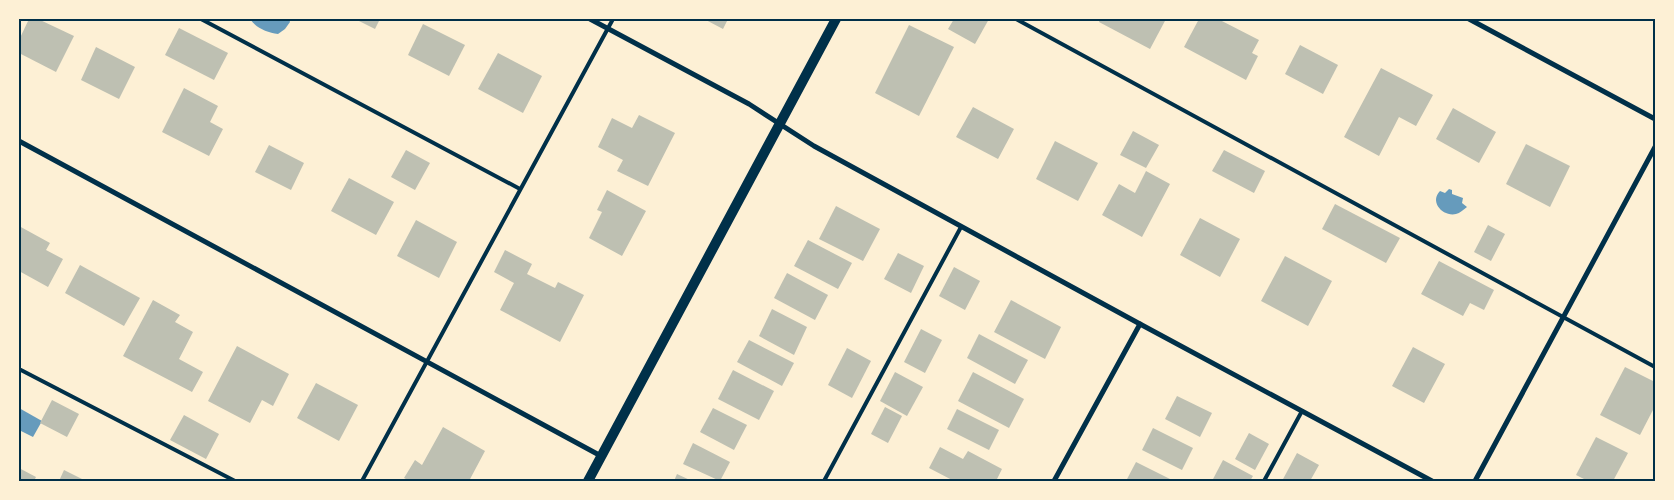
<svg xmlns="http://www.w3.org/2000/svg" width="1674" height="500" font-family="Roboto,sans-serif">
<rect width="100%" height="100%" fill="#fdf0d5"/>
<g fill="#669bbc">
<path d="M 250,19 L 289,19 L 290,22 L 285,29 L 278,34 C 267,32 257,29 250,19 Z"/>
<path d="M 1449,189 L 1452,190 L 1452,194 L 1463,198 L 1462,203 L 1467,207 C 1463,210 1460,213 1456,214 C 1443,217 1429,202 1440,191 L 1445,193 Z"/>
<polygon points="19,408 42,421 33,437 19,430"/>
</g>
<g fill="#bec0b2">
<polygon points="29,19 38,19 74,36 56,72 19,53 19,40"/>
<polygon points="355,19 380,19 375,29"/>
<polygon points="704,19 734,19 733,21 728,19 723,29"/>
<polygon points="954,19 989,19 975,44 948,29"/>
<polygon points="1100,19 1166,19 1150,49 1099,22"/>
<polygon points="1199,19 1218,19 1259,40 1252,53 1258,56 1246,80 1184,47"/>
<polygon points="423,24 465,45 449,76 408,55"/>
<polygon points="909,25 954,47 919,116 875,93"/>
<polygon points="179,28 228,53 214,80 165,55"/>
<polygon points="1300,45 1338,65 1323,94 1285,74"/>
<polygon points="96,47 135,67 119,99 81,80"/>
<polygon points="498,53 542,76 523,113 478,89"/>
<polygon points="1381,68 1433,95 1416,126 1399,117 1379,156 1344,137"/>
<polygon points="184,88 218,106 210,122 223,129 209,156 162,132"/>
<polygon points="973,107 1014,129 998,159 956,137"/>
<polygon points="1453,108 1496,132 1479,163 1436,139"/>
<polygon points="639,115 675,133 648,186 617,171 623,160 598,147 612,118 632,128"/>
<polygon points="1133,131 1159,145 1146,168 1120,155"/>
<polygon points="1055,141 1098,163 1078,201 1036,179"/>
<polygon points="1526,144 1570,166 1550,207 1506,184"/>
<polygon points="269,145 304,163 291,190 255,172"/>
<polygon points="406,150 430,163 415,190 391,177"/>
<polygon points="1224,150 1265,171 1254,193 1212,171"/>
<polygon points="1146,171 1170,184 1142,237 1102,215 1119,184 1135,193"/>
<polygon points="349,178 394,202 376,235 331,211"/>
<polygon points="607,190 646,211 622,256 589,238 602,212 597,210"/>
<polygon points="1335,204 1400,238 1386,263 1322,229"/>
<polygon points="836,206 880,229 863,261 819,239"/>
<polygon points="1200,218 1240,239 1220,277 1180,255"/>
<polygon points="416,220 457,242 439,278 397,256"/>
<polygon points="1488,225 1505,234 1491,261 1474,252"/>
<polygon points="19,226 50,243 46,250 63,259 48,287 19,271"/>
<polygon points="808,240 852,263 838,289 794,266"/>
<polygon points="505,250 532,264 527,274 555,288 558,282 584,295 560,342 500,310 514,283 494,272"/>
<polygon points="898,253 924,266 911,293 884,279"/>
<polygon points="1285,256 1332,281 1308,326 1261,301"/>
<polygon points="1439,261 1494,290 1484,310 1470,303 1463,316 1421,294"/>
<polygon points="80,265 140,298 124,326 65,293"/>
<polygon points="954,267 980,281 965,310 939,296"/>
<polygon points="787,273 828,295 815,320 774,298"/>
<polygon points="153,300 180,315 175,322 193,332 179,359 203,372 192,392 123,356"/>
<polygon points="1011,300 1061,327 1045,359 994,332"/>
<polygon points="772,309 807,327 794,355 759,336"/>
<polygon points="921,329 942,340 925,373 904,362"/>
<polygon points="979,334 1028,360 1015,384 967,358"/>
<polygon points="749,340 794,363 782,386 737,362"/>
<polygon points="237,346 289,374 273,406 262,400 250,423 208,401"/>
<polygon points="1413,347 1445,364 1424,403 1392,386"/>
<polygon points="847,348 871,361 852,398 828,385"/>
<polygon points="1625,367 1655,382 1655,406 1640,435 1600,415"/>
<polygon points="733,370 774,391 759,420 718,399"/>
<polygon points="895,372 923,387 907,416 880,401"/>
<polygon points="973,372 1024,399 1009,428 958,401"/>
<polygon points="316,383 358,405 339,441 297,418"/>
<polygon points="1177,396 1212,413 1200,437 1165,419"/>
<polygon points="52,400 79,414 67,437 40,423"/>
<polygon points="885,407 902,416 888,443 871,434"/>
<polygon points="713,408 747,425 734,450 700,432"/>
<polygon points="957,409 999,430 989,450 947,429"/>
<polygon points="184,415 219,434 206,459 170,440"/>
<polygon points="443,427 485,451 469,481 410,481 404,478 415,460 422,465"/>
<polygon points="1153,428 1193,448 1182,470 1142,450"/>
<polygon points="1249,433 1269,444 1255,470 1235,459"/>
<polygon points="1596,437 1628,453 1613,481 1588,481 1576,475"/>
<polygon points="693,443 730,462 720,481 683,464"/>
<polygon points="940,447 963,459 968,451 1002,469 996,481 954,481 929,468"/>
<polygon points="1297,453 1319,465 1310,481 1282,481"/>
<polygon points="1223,460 1253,476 1250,481 1212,481"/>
<polygon points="1136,462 1174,481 1126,481"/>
<polygon points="19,468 36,477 34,481 19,481"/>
<polygon points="64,470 86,481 59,481"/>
<polygon points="677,474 692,481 674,481"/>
</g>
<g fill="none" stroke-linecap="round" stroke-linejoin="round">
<g stroke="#003049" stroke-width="4">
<polyline points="201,19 520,189"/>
<polyline points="1016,19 1655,367"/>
<polyline points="19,369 235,481"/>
<polyline points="362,481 613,19"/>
<polyline points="824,481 961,227"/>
<polyline points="1264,481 1302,411"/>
</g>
<g stroke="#003049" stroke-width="5">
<polyline points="590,19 749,104 814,146 1140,324 1432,481"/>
<polyline points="1469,19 1655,119"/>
<polyline points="19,141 601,456"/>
<polyline points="1054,481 1140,324"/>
<polyline points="1475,481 1655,147"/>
</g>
<polyline stroke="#003049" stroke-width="10" points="588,481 836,19"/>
</g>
<rect width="1674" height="500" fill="none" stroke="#fdf0d5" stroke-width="40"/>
<rect x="20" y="20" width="1634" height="460" fill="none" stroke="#003049" stroke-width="2"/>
</svg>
